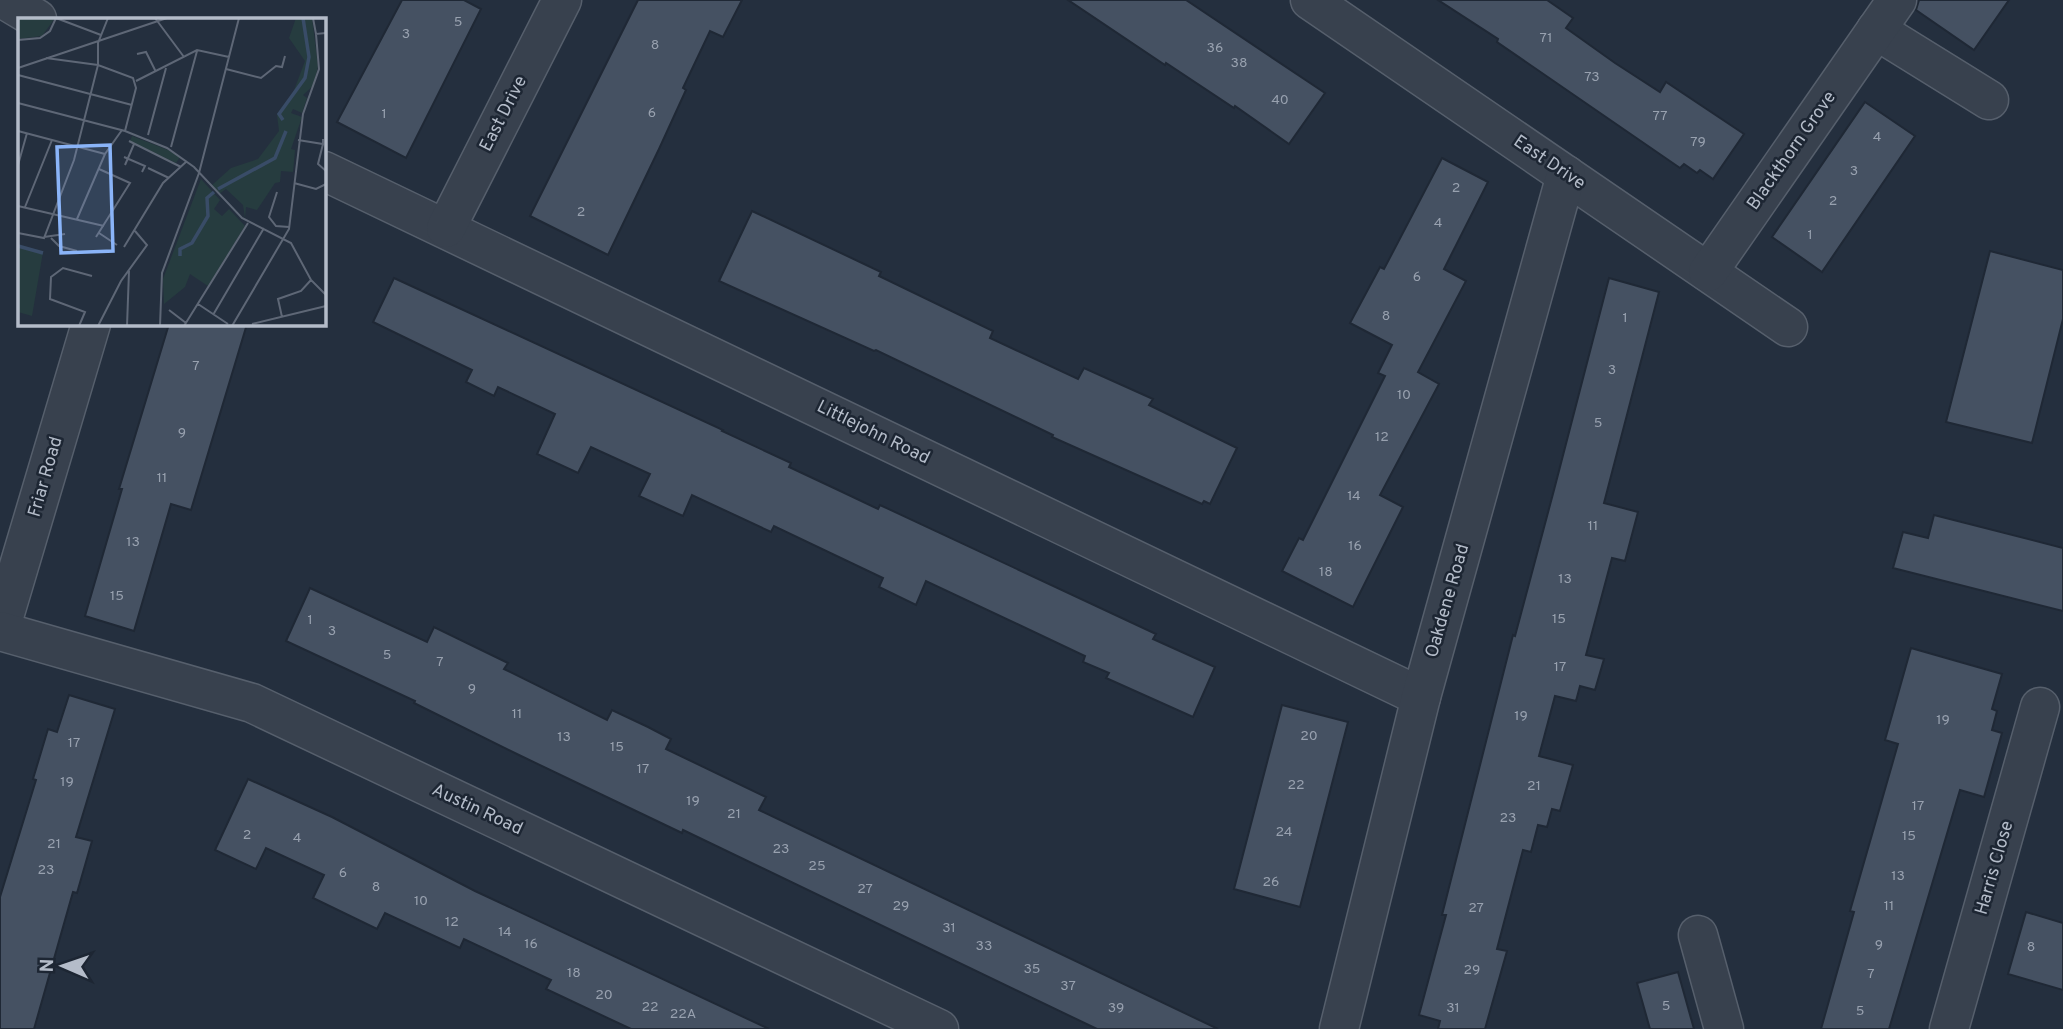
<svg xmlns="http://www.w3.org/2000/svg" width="2063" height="1029" font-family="Overpass,sans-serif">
<rect width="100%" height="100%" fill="#242f3e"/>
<g fill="#455162" stroke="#1f2835" stroke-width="2">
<polygon points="402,0 464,0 481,9 406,158 337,122"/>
<polygon points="638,0 742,0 723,37 710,31 683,88 686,90 659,149 608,255 530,216"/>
<polygon points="1068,0 1186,0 1325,93 1289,144 1235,106 1234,108 1166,63 1165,65"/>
<polygon points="1438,0 1547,0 1573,18 1566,28 1615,63 1660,92 1666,82 1744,134 1713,179 1700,170 1697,173 1684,164 1680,168 1497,42 1498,39"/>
<polygon points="1919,0 2009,0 1974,50 1916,10"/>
<polygon points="1865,102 1915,136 1822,272 1772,237"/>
<polygon points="1442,158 1488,182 1444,269 1466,281 1418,372 1439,384 1380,495 1403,507 1353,607 1282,571 1299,538 1303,540 1385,376 1378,373 1392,345 1350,323 1380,267 1384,269"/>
<polygon points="752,211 881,272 879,276 993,331 990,338 1078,379 1084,368 1153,399 1149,405 1237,448 1210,504 1204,501 1202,504 1052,437 1053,435 876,350 874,351 719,281"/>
<polygon points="1990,251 2063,270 2063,319 2032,443 1946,422"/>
<polygon points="394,278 723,430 722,431 791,463 789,467 836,489 878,509 880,505 1156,634 1153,639 1215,667 1193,717 1106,678 1109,673 1083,662 1085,656 926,581 916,605 879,587 883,578 774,526 771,532 692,495 683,516 639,496 650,474 591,447 578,473 537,454 555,414 498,387 494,396 466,382 472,370 373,322"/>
<polygon points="1609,278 1659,292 1604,503 1638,512 1625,561 1612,558 1586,655 1604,659 1595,690 1580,686 1576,701 1555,696 1539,756 1573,765 1560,811 1552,809 1547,827 1538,825 1531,852 1523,850 1497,949 1507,951 1485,1029 1438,1029 1440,1021 1419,1015 1446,915 1442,915 1513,635 1515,636 1554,490"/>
<polygon points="169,324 247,324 191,510 171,504 134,631 85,616 122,489 119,489"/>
<polygon points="1934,515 2063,548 2063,611 1893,568 1903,532 1928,538"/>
<polygon points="310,588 427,642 434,627 508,663 504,669 607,720 612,710 648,727 671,739 666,749 766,797 759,810 1218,1029 1097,1029 683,830 682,833 521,756 414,703 415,701 286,641"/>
<polygon points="1911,648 2002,674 1992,709 1997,711 1992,730 2002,733 1984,797 1960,790 1889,1029 1821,1029 1854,912 1850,911 1898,744 1885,740"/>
<polygon points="69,695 115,709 76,837 92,841 77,893 73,892 34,1029 0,1029 0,897 36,780 33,779 48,729 57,732"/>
<polygon points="1282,705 1348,722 1300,907 1234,889"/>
<polygon points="248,779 332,817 475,891 769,1029 631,1029 546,989 551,980 464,939 460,948 385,913 377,929 313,898 324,875 266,848 256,869 215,850"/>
<polygon points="2026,912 2063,923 2063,990 2008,974"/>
<polygon points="1678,972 1694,1029 1650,1029 1637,983"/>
</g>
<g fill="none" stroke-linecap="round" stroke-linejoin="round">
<defs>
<g id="minor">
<polyline points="5,0 37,19"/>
<polyline points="1310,0 1788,327"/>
<polyline points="1876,30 1989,100"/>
<polyline points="324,171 1421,697"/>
<polyline points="446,228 562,0"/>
<polyline points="1708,272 1897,0"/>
<polyline points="0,630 91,324"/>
<polyline points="0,631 252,703 939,1029"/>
<polyline points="1698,935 1724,1029"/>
<polyline points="1339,1029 1421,697 1566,175"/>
<polyline points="1949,1029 2040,707"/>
</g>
</defs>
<use href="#minor" stroke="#565f6c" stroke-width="41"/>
<use href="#minor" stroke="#38414e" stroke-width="38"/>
</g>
<g text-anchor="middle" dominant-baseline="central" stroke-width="5" stroke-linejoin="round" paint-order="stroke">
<g font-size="14" fill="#98a1af">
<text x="458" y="22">5</text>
<text x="406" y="34">3</text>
<text x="1546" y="38">71</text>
<text x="655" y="45">8</text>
<text x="1215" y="48">36</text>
<text x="1239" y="63">38</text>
<text x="1592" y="77">73</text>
<text x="1280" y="100">40</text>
<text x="652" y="113">6</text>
<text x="384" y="114">1</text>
<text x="1660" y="116">77</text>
<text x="1877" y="137">4</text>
<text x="1698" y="142">79</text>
<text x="1854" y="171">3</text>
<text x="1456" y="188">2</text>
<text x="1833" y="201">2</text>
<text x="581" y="212">2</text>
<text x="1438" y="223">4</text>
<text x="1810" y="235">1</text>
<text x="1417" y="277">6</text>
<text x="1386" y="316">8</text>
<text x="1625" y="318">1</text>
<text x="196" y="366">7</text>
<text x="1612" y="370">3</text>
<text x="1404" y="395">10</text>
<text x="1598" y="423">5</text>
<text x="182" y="433">9</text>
<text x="1382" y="437">12</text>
<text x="162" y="478">11</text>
<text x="1354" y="496">14</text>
<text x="1593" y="526">11</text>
<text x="133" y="542">13</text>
<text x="1355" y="546">16</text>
<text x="1326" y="572">18</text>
<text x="1565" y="579">13</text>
<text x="117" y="596">15</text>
<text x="1559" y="619">15</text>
<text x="310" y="620">1</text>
<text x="332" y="631">3</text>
<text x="387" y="655">5</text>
<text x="440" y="662">7</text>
<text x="1560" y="667">17</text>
<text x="472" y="689">9</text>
<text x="517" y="714">11</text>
<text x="1521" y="716">19</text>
<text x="1943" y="720">19</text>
<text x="1309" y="736">20</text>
<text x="564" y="737">13</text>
<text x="74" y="743">17</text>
<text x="617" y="747">15</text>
<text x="643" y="769">17</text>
<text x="67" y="782">19</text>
<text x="1296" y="785">22</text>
<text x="1534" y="786">21</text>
<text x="693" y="801">19</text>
<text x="1918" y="806">17</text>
<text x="734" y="814">21</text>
<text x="1508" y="818">23</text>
<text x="1284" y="832">24</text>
<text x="247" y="835">2</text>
<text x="1909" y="836">15</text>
<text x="297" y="838">4</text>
<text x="54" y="844">21</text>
<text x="781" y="849">23</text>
<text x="817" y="866">25</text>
<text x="46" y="870">23</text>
<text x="343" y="873">6</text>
<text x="1898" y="876">13</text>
<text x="1271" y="882">26</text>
<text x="376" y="887">8</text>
<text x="865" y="889">27</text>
<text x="421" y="901">10</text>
<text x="901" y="906">29</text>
<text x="1889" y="906">11</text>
<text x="1476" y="908">27</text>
<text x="452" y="922">12</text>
<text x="949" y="928">31</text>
<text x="505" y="932">14</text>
<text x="531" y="944">16</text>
<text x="1879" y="945">9</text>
<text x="984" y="946">33</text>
<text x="2031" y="947">8</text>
<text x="1032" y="969">35</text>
<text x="1472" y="970">29</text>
<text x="574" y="973">18</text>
<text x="1871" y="974">7</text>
<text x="1068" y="986">37</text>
<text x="604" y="995">20</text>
<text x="1666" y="1006">5</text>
<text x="650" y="1007">22</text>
<text x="1116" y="1008">39</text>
<text x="1453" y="1008">31</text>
<text x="1860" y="1011">5</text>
<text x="683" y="1014">22A</text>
</g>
<g font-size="18" fill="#b4bcc9" stroke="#1d2633">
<text transform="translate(504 114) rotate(-63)">East Drive</text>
<text transform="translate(1792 151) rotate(-55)">Blackthorn Grove</text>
<text transform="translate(1549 163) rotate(34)">East Drive</text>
<text transform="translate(873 433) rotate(26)">Littlejohn Road</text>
<text transform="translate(46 477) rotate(-74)">Friar Road</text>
<text transform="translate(1448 601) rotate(-74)">Oakdene Road</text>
<text transform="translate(477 810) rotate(25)">Austin Road</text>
<text transform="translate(1995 868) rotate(-74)">Harris Close</text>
</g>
</g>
<g transform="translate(18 18)">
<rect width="308" height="308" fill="#242f3e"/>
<path d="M 0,0 L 37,0 L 24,18 L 0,21 ZM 278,0 L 294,0 L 300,48 L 296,67 L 285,77 L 289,80 L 284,95 L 275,91 L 273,95 L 284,99 L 273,131 L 277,132 L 275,154 L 263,153 L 262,164 L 257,165 L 239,192 L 228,189 L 227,200 L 225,187 L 208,171 L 201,176 L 193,168 L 213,150 L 240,141 L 261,113 L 259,97 L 272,83 L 287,43 L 271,20 ZM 114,118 L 150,132 L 162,139 L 158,145 L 112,123 ZM 183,161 L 202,182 L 196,191 L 204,198 L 211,191 L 227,208 L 190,268 L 172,256 L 167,269 L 146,286 L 145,261 ZM 0,228 L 25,234 L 14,298 L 0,294 Z" fill="#263c3f"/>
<path fill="none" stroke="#394c67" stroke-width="3.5" d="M 265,102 L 261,96 L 287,60 L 291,39 L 285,0M 200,171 L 257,140 L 268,113M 0,228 L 25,235M 162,238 L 162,231 L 174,225 L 190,198 L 189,180 L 196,174"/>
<path fill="none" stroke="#5e6776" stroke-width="2" d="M 38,0 L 83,17M 137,0 L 166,39M 295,0 L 298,16 L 308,15M 0,22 L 22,20 L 32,13 L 38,0M 119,36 L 128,34 L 138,54M 28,40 L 80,47 L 115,60 L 118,70 L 107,113M 0,50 L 149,0M 208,51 L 243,60 L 258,48 L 264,49 L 267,38M 0,57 L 114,87M 118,63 L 179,32 L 211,39M 0,85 L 107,113 L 149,130 L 176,149 L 224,200 L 273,225 L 293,262 L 308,277M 0,113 L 87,136M 130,117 L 148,50M 280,122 L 305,126 L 305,121M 111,123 L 163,149M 305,126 L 300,146 L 308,153M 153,129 L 179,33M 106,139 L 127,148 L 124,154M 0,147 L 9,115M 107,147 L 116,126M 130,150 L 151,160M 276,165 L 298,171 L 308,166M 259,174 L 251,199 L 258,208 L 271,209M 0,188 L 86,208M 7,189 L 34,122M 59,201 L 87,136 L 104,112M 0,215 L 26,220 L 56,142 L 80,47 L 80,25 L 90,0M 81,215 L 99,227M 26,219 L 47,216M 78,219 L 112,165 L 81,151M 33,220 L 41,228 L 59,233M 106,229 L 145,165 L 169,143M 180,286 L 210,306M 151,292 L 168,305M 195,297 L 246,210M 264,299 L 260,281 L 283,273 L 293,262M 234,306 L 308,288M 61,308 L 67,294 L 32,281 L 33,259 L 45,250 L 74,258M 80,308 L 103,263 L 129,227 L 117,213M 109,308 L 111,253M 142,308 L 144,255 L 181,155 L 221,0M 166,308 L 230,205M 214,308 L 271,211 L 285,96 L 301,51 L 298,16"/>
<path fill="#8ab4f8" fill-opacity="0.15" stroke="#8ab4f8" stroke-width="3.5" d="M 92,127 L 95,233 L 43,235 L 39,129 Z"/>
<rect width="308" height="308" fill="none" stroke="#b4bcc9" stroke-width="3.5"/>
</g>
<g transform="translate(63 966) rotate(272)" stroke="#1d2633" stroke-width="5" paint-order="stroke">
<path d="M0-5L12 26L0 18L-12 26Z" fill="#b4bcc9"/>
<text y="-10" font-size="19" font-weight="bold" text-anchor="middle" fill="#b4bcc9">N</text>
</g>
</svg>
